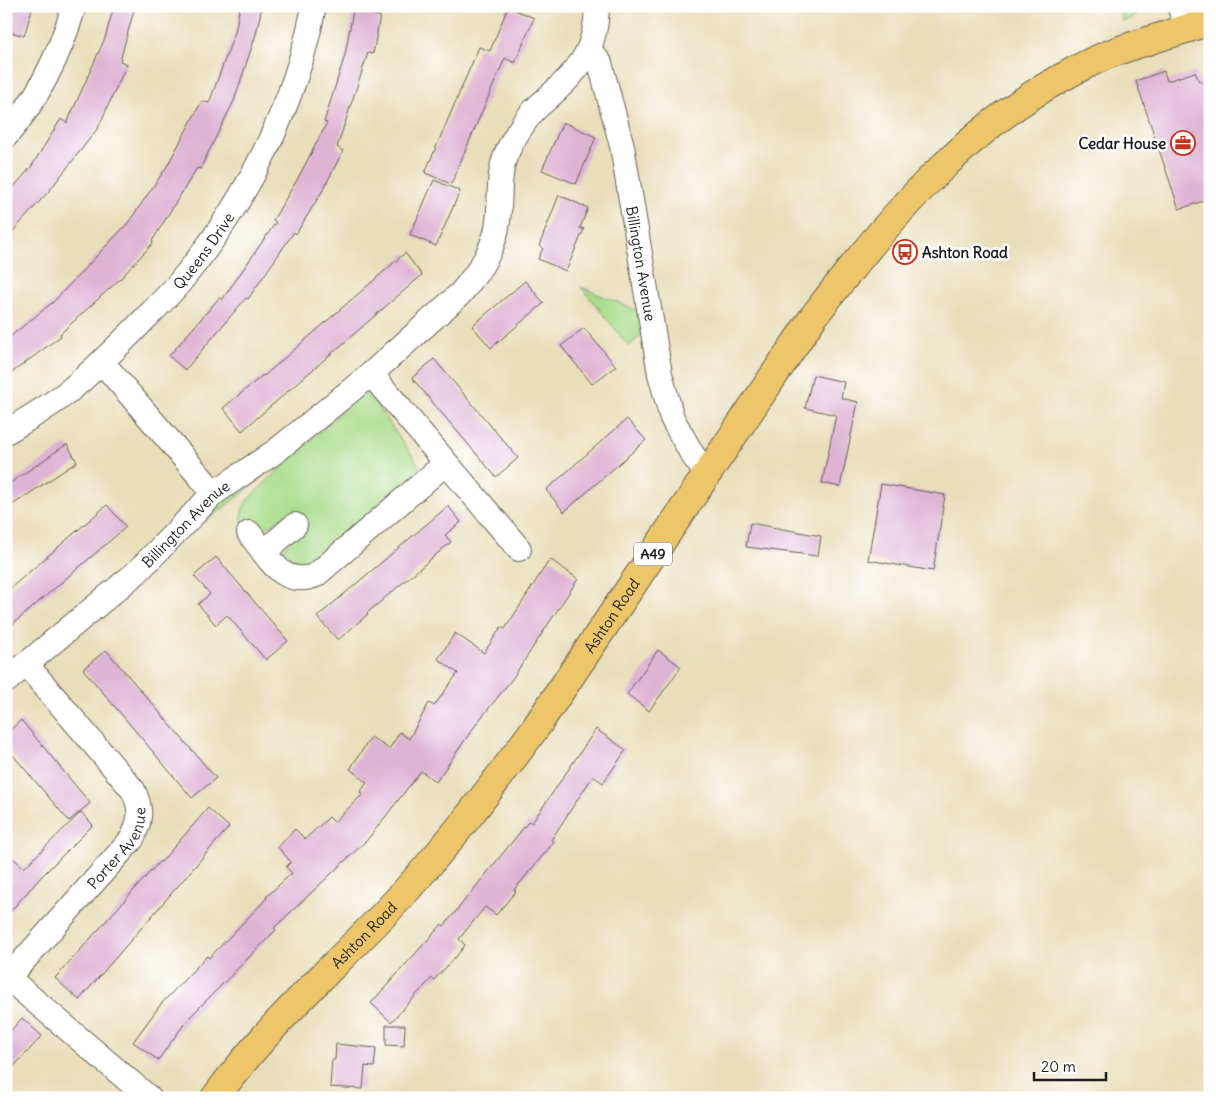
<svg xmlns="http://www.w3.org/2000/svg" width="1216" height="1104" font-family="Delius,sans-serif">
<rect width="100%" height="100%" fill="#fff"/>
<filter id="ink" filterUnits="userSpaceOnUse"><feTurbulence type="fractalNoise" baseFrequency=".02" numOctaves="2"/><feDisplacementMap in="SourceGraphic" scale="10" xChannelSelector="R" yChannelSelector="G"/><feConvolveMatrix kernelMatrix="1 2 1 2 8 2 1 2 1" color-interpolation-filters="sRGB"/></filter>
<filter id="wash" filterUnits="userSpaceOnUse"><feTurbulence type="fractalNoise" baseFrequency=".0096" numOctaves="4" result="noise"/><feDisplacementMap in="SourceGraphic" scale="20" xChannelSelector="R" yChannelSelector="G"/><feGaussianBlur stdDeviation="1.12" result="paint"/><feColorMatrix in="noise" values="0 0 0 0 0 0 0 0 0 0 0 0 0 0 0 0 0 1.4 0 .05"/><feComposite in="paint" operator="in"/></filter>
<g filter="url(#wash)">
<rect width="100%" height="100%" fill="#e9deba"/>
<g fill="#a9db8a" stroke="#627c53">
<path d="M 1120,6 L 1141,6 C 1137,16 1132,20 1122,21 Z"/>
<polygon points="581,287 641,312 643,333 641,335 629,346"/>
<path d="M 365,389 L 421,468 L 314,559 L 303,567 L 289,568 L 279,554 L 300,529 L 288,514 C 269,525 268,533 245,525 C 238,516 243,507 249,498 Z"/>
<polygon points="272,466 271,469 242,494 196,527 194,520"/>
</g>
<g id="blocks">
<g fill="#deb4d4">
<polygon points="11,6 33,6 24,36 6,31 6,20"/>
<polygon points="114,6 135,6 120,61 127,64 98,128 49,191 6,239 6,196 31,167 61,119 67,123 105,38"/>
<polygon points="240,6 262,6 256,34 234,101 200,169 197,168 152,241 153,243 121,278 60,334 61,336 6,377 6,340 53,302 128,223 166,168 202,101 209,103 235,32"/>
<polygon points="508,7 534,18 515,63 505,58 451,184 425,173 479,47 490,51"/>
<polygon points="353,11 380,16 373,54 368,53 337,147 343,151 323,190 296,234 294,232 248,299 246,298 185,370 169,356 219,298 222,300 276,222 273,220 297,180 327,123 324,122 345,55"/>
<polygon points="1164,71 1167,81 1195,72 1199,81 1210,87 1210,199 1179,209 1136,81"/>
<polygon points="563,122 596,137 576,184 542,170"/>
<polygon points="434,180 460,191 436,246 410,235"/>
<polygon points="559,195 588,208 580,228 584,229 566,271 538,259 543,248 539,246"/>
<polygon points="405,253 422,275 242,431 223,408 263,375 264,376"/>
<polygon points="525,281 544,303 491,348 472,326"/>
<polygon points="584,328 616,366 592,384 561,346"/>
<polygon points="434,359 518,458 496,477 412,378"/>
<polygon points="813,375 844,382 841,398 858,402 840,487 822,483 836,415 805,408"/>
<polygon points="627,419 646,440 564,512 546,490"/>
<polygon points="67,444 77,462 6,509 6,486"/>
<polygon points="881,484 945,495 933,571 868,560"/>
<polygon points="107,505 126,527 6,630 6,592"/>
<polygon points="448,506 461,522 445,535 451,542 367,613 368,614 338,640 317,617"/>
<polygon points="750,523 821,536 818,556 746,547"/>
<polygon points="216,557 288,641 266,660 227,615 216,625 198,604 210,594 194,576"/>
<polygon points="550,559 578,579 512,679 474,727 436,782 421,771 368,839 274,928 276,930 188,1019 158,1060 133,1042 161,1004 207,956 209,958 267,898 266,897 292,873 286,867 291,862 278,847 295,829 305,839 329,817 334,822 363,794 360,792 367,783 350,769 371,737 389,749 400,732 409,739 429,703 434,706 458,673 438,659 455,633 484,653 501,627 505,629"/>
<polygon points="106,650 216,778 192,798 83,669"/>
<polygon points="658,650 681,667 649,711 627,694"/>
<polygon points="21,720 90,803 69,821 6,747 6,734"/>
<polygon points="596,729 626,750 603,783 593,776 551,840 554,842 514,890 516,891 496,915 485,907 459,939 465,945 459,953 434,980 432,978 391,1022 371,1003 442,924 444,926 529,821 532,823"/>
<polygon points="208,808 229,827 79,1000 55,978 160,861 161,862"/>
<polygon points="81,812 93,825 41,877 6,916 6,852 24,868"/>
<polygon points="22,1018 42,1036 6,1075 6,1036"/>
<polygon points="386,1025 405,1025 404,1046 386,1045"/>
<polygon points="336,1044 376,1048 374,1067 365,1066 363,1089 330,1087 332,1060 335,1060"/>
</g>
</g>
</g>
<g filter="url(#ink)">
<use href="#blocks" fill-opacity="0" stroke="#646053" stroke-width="1"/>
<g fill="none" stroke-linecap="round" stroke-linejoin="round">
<defs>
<g id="minor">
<polyline points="1179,6 1188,29"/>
<path id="s1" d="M 589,50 L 600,63 L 622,146 L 660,374 L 672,418 L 692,454 L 707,474"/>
<path d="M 6,136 C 39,98 60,54 74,6"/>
<polyline points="102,362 214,493"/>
<polyline points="371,374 519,549"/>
<path id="s2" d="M 6,432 C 28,419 50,406 69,391 C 92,372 112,352 133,331 C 148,315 166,299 180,282 C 245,204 295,107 314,6"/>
<path d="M 249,533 C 268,556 282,589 316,575 L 446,463"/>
<polyline points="264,552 295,525"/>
<path id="s3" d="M 6,681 L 137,572 L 214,493 L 276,451 L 371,374 L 460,294 C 478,273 495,249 498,221 C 501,198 497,172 508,150 C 514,138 522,125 530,115 C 536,107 545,101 552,94 C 582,67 596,48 597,6"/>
<polyline points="8,978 149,1098"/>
<path id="s4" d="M 6,980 L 132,839 C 141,820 142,809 133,790 L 26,664"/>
</g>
<g id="major">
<path id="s5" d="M 215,1098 C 265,1028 330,971 389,909 C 443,852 490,790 536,727 L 814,316 C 882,227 961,132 1061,78 C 1080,67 1102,56 1123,49 C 1152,39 1181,31 1210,21"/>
</g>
</defs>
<use href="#minor" stroke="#646053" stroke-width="26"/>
<use href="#major" stroke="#646053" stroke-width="30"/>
<use href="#minor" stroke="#fff" stroke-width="24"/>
<use href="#major" stroke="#ecc669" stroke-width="28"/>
</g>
</g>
<defs>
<symbol id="office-ring" viewBox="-11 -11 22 22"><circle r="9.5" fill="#fff" stroke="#c8321e" stroke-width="1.5"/><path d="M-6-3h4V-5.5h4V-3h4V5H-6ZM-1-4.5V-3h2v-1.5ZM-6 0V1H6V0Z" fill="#c8321e"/></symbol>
<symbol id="bus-ring" viewBox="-11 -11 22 22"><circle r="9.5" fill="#fff" stroke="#c8321e" stroke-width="1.5"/><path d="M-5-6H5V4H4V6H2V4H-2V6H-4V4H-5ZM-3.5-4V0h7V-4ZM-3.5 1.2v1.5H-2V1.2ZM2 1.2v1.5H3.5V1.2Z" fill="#c8321e"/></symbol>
</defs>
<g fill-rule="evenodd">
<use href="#office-ring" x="1169" y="129" width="28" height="28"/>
<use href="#bus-ring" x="891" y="238" width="28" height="28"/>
</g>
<g text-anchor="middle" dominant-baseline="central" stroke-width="5" stroke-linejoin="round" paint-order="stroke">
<rect fill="#fff" stroke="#606060" stroke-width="1" x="634" y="542.5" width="38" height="23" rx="4"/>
<g font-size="14" font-weight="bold" fill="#1c1c1c">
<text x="653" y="554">A49</text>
</g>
<g font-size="15" font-weight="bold" fill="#1c1c1c" stroke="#fff" text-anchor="end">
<text x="1166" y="143">Cedar House</text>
<text x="922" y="252" text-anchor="start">Ashton Road</text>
</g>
<g font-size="15" fill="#1c1c1c" stroke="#fff">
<text stroke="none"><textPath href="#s2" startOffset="270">Queens Drive</textPath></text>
<text stroke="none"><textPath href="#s1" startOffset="222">Billington Avenue</textPath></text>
<text stroke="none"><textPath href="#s3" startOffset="239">Billington Avenue</textPath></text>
<text stroke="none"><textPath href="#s5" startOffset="626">Ashton Road</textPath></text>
<text stroke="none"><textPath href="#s4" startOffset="174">Porter Avenue</textPath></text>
<text stroke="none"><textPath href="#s5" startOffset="221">Ashton Road</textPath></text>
</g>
</g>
<rect width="1216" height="1104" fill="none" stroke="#fff" stroke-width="25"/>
<path d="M1034 1072v8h72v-8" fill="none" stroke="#1c1c1c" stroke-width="2.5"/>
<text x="1041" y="1072" font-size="15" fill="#1c1c1c" stroke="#ffffff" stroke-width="4" paint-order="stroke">20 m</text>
</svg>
